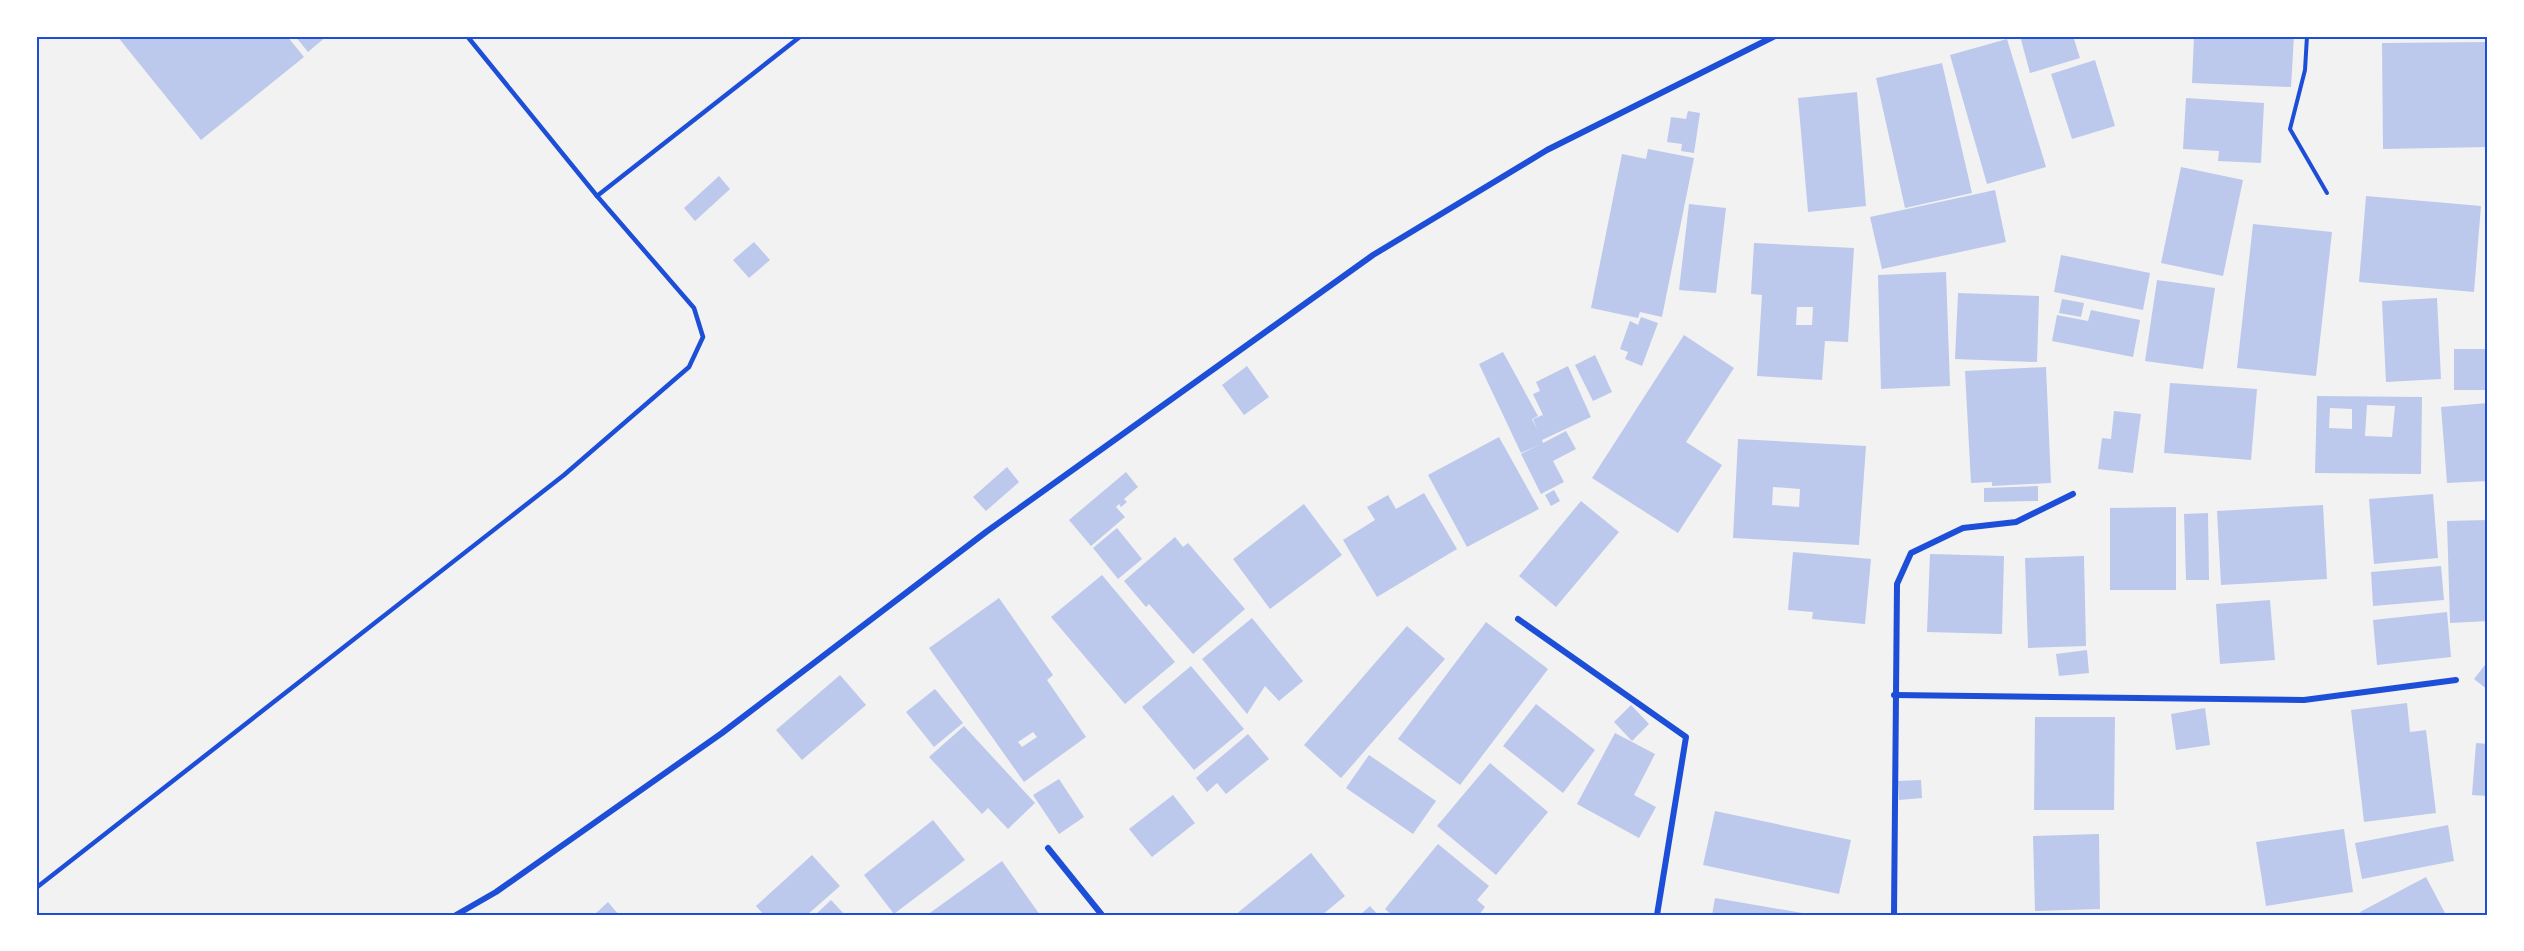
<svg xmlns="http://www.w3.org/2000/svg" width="2524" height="951" font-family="'PT Sans',sans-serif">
<rect width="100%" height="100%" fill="#f2f2f2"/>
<g fill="#bdc9ec" fill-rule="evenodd">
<polygon points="117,36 287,36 304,57 201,140"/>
<polygon points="295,36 327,36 308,52"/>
<polygon points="2020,36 2073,36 2080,58 2030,73"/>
<polygon points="2194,36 2230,36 2230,38 2294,36 2291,87 2192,83"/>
<polygon points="2007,39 2046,167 1987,184 1950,55"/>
<polygon points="2488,42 2488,147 2383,149 2382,43"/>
<polygon points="2095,60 2115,126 2072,139 2051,74"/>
<polygon points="1942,63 1972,193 1905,208 1876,78"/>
<polygon points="1857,92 1866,206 1808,212 1798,98"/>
<polygon points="2186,98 2264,103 2261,163 2218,161 2219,151 2183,149"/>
<polygon points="1688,111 1700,113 1694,153 1681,151 1682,144 1667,142 1671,117 1686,119"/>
<polygon points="1648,149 1694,158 1662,317 1640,312 1638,318 1591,308 1622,154 1646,159"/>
<polygon points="2181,167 2243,180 2223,276 2161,263"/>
<polygon points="719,176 730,189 695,221 684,208"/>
<polygon points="1995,190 2006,242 1882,269 1870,217"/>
<polygon points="2366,196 2481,206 2474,292 2359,282"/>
<polygon points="1689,204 1726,208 1716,293 1679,290"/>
<polygon points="2253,224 2332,232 2316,376 2237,368"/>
<polygon points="754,242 770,260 749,278 733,260"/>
<path d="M 1754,243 L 1854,248 L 1848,342 L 1825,341 L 1822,380 L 1757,376 L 1762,295 L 1751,294 ZM 1797,307 L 1813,307 L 1812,325 L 1796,325 Z"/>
<polygon points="2061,255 2150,273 2143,310 2054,292"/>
<polygon points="1946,272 1950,386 1881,389 1878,275"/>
<polygon points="2157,280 2215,288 2203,369 2145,361"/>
<polygon points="1958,293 2039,296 2037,362 1955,359"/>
<polygon points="2437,298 2441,379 2386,382 2382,301"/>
<polygon points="2062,299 2084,303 2081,317 2059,313"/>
<polygon points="2485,301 2488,301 2488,326 2486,326"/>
<polygon points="2091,310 2140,320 2133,357 2052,341 2057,315 2088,321"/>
<polygon points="1641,317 1658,323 1642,366 1625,359 1628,352 1620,349 1630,321 1638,325"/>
<polygon points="1684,335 1734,368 1686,442 1722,465 1678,533 1592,478"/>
<rect x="2454" y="349" width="34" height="41"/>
<polygon points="1503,352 1538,416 1532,419 1537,429 1533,419 1543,415 1533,394 1540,391 1536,382 1568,366 1591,417 1542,440 1543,443 1566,431 1576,449 1553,461 1564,482 1541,494 1521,454 1539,445 1521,453 1479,364"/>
<polygon points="1595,355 1612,392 1593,401 1575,365"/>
<polygon points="1247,366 1269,397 1244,415 1222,385"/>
<polygon points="2046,367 2051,483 1992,486 1992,482 1971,483 1965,371"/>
<polygon points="2170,383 2257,389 2251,460 2164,453"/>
<path d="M 2317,396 L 2422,397 L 2421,474 L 2315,473 ZM 2367,405 L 2395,406 L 2392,437 L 2365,436 ZM 2330,408 L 2352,409 L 2352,429 L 2329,428 Z"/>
<polygon points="2488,403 2488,481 2447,483 2441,407"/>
<polygon points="2114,411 2141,414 2133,473 2098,469 2102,438 2111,439"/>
<polygon points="1499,437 1539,509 1467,547 1428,475"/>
<path d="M 1738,439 L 1866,446 L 1859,545 L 1733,538 ZM 1773,487 L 1800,489 L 1799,507 L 1772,505 Z"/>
<polygon points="1007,467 1019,482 986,511 973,497"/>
<polygon points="1126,472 1138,487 1124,499 1127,502 1121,507 1119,504 1116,507 1125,517 1091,546 1069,520"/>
<polygon points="2038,486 2038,501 1984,502 1984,488"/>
<polygon points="1554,490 1560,501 1551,506 1545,495"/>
<polygon points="1424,493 1457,549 1377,597 1343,540 1375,520 1367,507 1388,495 1396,509"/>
<polygon points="2433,494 2438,558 2374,564 2369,499"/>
<polygon points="1581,501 1619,532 1556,607 1519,576"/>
<polygon points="1304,504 1342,555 1270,609 1233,559"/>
<polygon points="2323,505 2327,579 2221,585 2217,511"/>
<polygon points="2176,507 2176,590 2110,590 2110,508"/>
<polygon points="2208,513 2209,580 2186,580 2184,514"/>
<polygon points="2488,520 2488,621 2450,623 2447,521"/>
<polygon points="1117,528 1142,559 1118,579 1093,548"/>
<polygon points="1175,537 1183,547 1188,543 1245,609 1193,654 1149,604 1146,607 1124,581"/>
<polygon points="1793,552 1871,559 1865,624 1812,619 1813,612 1788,610"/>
<polygon points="1930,554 2004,556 2002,634 1927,632"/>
<polygon points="2084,556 2086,646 2028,648 2025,558"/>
<polygon points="2441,566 2444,600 2373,606 2371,572"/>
<polygon points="1102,575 1175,662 1125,704 1051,617"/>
<path d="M 999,598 L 1053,675 L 1047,680 L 1086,737 L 1024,782 L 929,648 ZM 1033,732 L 1037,737 L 1022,747 L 1018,742 Z"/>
<polygon points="2270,600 2275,660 2220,664 2216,604"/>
<polygon points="2447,612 2451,657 2377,665 2373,620"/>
<polygon points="1252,618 1303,681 1279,701 1265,686 1247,714 1202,659"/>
<polygon points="1486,622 1548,669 1460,785 1398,739"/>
<polygon points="1407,626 1445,659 1341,778 1304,745"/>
<polygon points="2087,650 2089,673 2059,676 2056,654"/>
<polygon points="2488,661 2488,690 2474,679"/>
<polygon points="1191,666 1244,729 1194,770 1142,707"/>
<polygon points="840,675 866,705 802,760 776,730"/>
<polygon points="935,689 963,723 934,747 906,712"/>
<polygon points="2407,703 2410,732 2426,730 2436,813 2364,822 2351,710"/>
<polygon points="1536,704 1595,750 1563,793 1503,746"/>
<polygon points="1631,705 1649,724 1632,741 1614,722"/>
<polygon points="2205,708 2210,745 2176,750 2171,714"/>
<polygon points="2035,717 2115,717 2114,810 2034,810"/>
<polygon points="964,726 1035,803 1008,829 988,808 982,814 929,757"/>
<polygon points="1615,733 1655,754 1634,795 1656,807 1639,838 1577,804"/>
<polygon points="1248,734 1269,759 1226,794 1217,783 1207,792 1196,778"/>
<polygon points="2476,743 2488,744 2488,796 2472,795"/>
<polygon points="1369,755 1436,801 1413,834 1346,788"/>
<polygon points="1490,763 1548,812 1496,875 1437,826"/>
<polygon points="1059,779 1084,817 1059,834 1033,795"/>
<polygon points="1921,780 1922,798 1899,800 1898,781"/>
<polygon points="1173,795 1195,823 1152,857 1129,829"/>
<polygon points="1715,811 1851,840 1839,894 1703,865"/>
<polygon points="933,820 965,860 894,914 864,875"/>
<polygon points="2448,825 2454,861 2362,879 2355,843"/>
<polygon points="2344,829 2353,892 2266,906 2256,842"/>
<polygon points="2099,834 2100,909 2035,911 2033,836"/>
<polygon points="1438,844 1489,886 1477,900 1485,907 1479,915 1392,915 1385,909"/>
<polygon points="1311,853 1345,896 1322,915 1235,915"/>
<polygon points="812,855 840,886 807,915 764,915 756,906"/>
<polygon points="1002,861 1040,915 927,915"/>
<polygon points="2426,877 2446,915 2362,915 2360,912"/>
<polygon points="1715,898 1808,914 1808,915 1712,915"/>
<polygon points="831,900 845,915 815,915"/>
<polygon points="608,902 619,915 594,915"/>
<polygon points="1370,906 1378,915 1360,915"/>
</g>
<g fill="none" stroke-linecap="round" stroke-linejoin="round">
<polyline stroke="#1d4ed8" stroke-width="4" points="2307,36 2305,70 2290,129 2327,193"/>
<g stroke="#1d4ed8" stroke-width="4.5">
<polyline points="597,196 801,36"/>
<polyline points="36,888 564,475 689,367 703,337 694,308 597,196 467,36"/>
</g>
<g stroke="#1d4ed8" stroke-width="6">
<polyline points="1518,619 1686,737 1657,915"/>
<polyline points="1894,695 2304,700 2456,680"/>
<polyline points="1048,848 1102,915"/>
<polyline points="456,915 496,892 722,733 986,532 1373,255 1547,150 1775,36"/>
<polyline points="1894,915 1897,584 1911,553 1963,528 2016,522 2073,494"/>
</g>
</g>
<rect width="2524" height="951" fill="none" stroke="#ffffff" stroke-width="75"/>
<rect x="38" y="38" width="2448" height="876" fill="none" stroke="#1d4ed8" stroke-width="2"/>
</svg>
